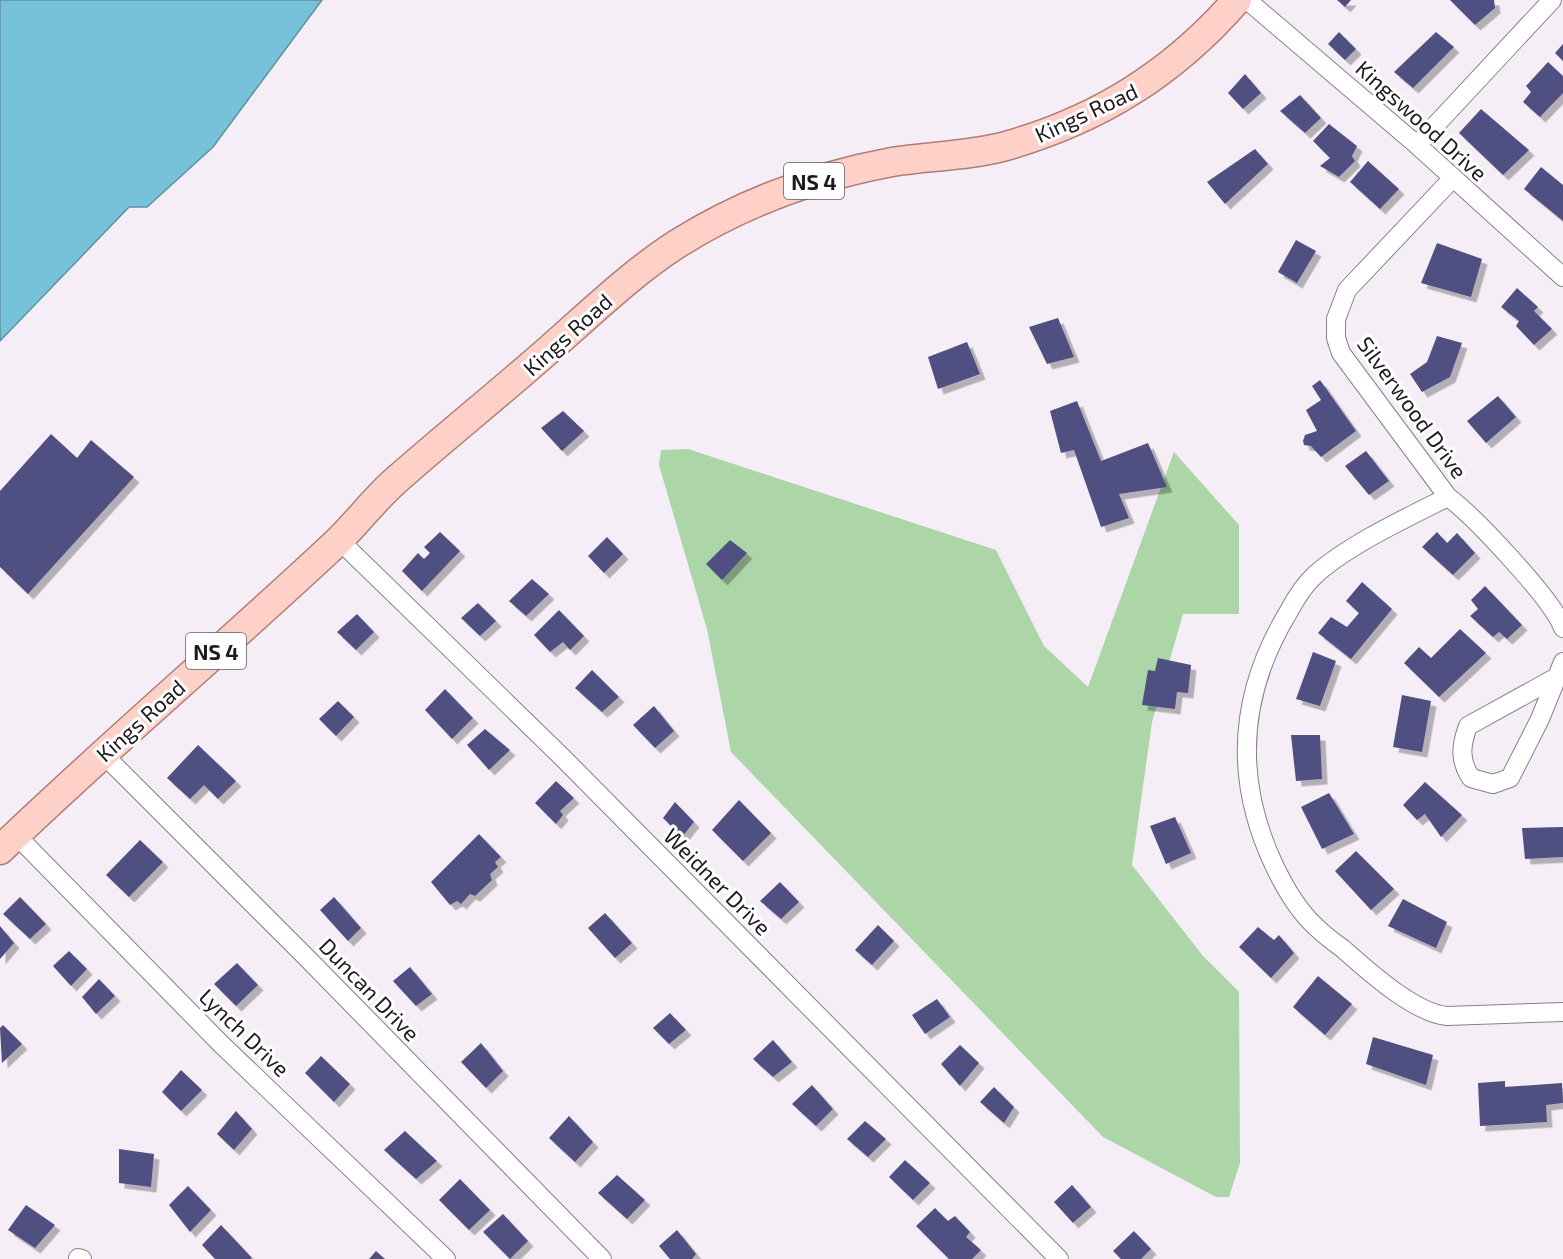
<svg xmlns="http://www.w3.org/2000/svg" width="1563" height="1259" font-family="'Exo 2',sans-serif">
<defs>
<filter id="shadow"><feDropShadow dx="5.5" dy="5.5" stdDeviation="0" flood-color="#0004"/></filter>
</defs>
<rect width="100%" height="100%" fill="#f5eef7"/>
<polygon fill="#acd5a8" points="688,449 996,550 1044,646 1088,687 1174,452 1239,525 1239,614 1183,614 1152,722 1132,865 1203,956 1239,992 1240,1163 1229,1197 1216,1197 1103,1137 731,752 707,629 659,465 661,450"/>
<polygon fill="#78c2d9" stroke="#5c90a1" stroke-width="1.5" points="0,0 322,0 213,147 147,207 129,207 0,341"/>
<g fill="#4f4f81" filter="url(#shadow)">
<polygon points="1337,0 1351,0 1345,7"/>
<polygon points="1450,0 1494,0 1495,8 1475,25"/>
<polygon points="1339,32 1356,49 1345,60 1328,44"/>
<polygon points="1436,32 1454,47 1413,88 1394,72"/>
<polygon points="1563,44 1563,61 1555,53"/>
<polygon points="1548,62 1563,76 1563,93 1540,117 1523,102 1531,92 1526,86"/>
<polygon points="1245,74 1261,93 1243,109 1228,93"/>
<polygon points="1300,95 1321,118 1305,133 1280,111"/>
<polygon points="1481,109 1529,150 1503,175 1459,133"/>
<polygon points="1329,124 1357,146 1352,156 1355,161 1339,177 1320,166 1330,158 1313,141"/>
<polygon points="1255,149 1268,164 1225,204 1207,182"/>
<polygon points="1368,161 1399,189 1380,209 1350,182"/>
<polygon points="1541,167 1563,185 1563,221 1524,189"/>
<polygon points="1296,240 1316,251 1297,283 1278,272"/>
<polygon points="1437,243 1482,259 1471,297 1421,283"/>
<polygon points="1517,288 1538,307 1534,311 1552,329 1534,345 1516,326 1519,321 1501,307"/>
<polygon points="1058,318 1074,357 1047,364 1029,327"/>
<polygon points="1437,336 1462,343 1450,377 1422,392 1410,374 1427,362"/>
<polygon points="967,342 980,374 938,389 928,357"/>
<polygon points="1320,380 1356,431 1321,457 1311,446 1304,445 1303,441 1305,435 1317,431 1306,410 1321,400 1312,386"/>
<polygon points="1498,396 1516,417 1486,443 1467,421"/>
<polygon points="1077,401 1101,461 1148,443 1167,487 1119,494 1129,518 1101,527 1074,450 1061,453 1050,411"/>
<polygon points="563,411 584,431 562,451 541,428"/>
<polygon points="51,434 77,458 91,440 134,477 28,594 0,567 0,491"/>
<polygon points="1366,451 1389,481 1369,495 1345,466"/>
<polygon points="440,532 460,551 422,591 402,571 418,553 424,559 430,553 424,547"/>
<polygon points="1437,532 1447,543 1457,533 1475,553 1453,575 1422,547"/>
<polygon points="607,537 623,554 604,573 588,556"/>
<polygon points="730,540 747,553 722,580 706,564"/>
<polygon points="532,579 549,594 526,616 509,601"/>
<polygon points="1362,582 1392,609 1351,659 1318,633 1331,617 1347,627 1359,613 1346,601"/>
<polygon points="1485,586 1522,625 1507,639 1499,632 1493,637 1470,616 1478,609 1471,600"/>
<polygon points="478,603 496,621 480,636 461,618"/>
<polygon points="559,610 584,636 570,650 563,642 550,652 534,635"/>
<polygon points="357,614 374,632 356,650 337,632"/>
<polygon points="1460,629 1486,653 1439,697 1404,663 1419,647 1431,658"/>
<polygon points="1313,652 1336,661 1320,706 1296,699"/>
<polygon points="1158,658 1191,665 1188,693 1177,692 1175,709 1142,705 1148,670 1155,671"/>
<polygon points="592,670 619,697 602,712 575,688"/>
<polygon points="445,689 473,718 452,739 425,710"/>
<polygon points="1402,695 1431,701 1422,752 1393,747"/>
<polygon points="338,701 354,717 336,736 319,719"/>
<polygon points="654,706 674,731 655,748 633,725"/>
<polygon points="485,729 510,750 489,770 467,745"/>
<polygon points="1291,735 1320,735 1322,779 1296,781"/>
<polygon points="198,745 236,781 218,799 204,785 190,799 167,778"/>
<polygon points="556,781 574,798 560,811 563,815 556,824 535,803"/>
<polygon points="1425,782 1462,815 1441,837 1425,814 1417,820 1403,805"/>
<polygon points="1329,793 1354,834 1322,849 1301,807"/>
<polygon points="739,800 771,833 743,861 712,830"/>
<polygon points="675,802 694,822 682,837 663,818"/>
<polygon points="1175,817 1191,853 1166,864 1150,826"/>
<polygon points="1563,827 1563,857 1525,859 1522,828"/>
<polygon points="479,834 501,857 495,862 498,867 490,874 492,880 475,896 470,894 461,904 457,901 450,905 431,882"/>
<polygon points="140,840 163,862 129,897 106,875"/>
<polygon points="1356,851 1394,889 1371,910 1335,871"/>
<polygon points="780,882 799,902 781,919 760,901"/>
<polygon points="20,897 46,924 30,939 3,914"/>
<polygon points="334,897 361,928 348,941 320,910"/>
<polygon points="1403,899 1447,922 1436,948 1388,926"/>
<polygon points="605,913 632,943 615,958 588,928"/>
<polygon points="878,925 894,941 872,965 855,950"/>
<polygon points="0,926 14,943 0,959"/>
<polygon points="1258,927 1274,940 1279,935 1294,953 1271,978 1239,947"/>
<polygon points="69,951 87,969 71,986 53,966"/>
<polygon points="237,963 258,985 236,1006 214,984"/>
<polygon points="410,967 432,994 416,1006 393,981"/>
<polygon points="1318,976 1352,1004 1325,1035 1293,1007"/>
<polygon points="99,979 115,996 96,1014 82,997"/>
<polygon points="937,999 950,1017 925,1034 912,1015"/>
<polygon points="670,1013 686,1030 669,1044 653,1028"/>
<polygon points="3,1025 22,1044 2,1063 0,1028"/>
<polygon points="1373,1037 1433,1055 1426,1085 1366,1064"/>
<polygon points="773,1040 792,1062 773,1077 753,1059"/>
<polygon points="481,1043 503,1071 486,1088 461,1062"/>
<polygon points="960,1045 979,1063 960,1086 941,1064"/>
<polygon points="321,1056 350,1084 334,1102 305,1073"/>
<polygon points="181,1070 202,1090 181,1111 162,1092"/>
<polygon points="1505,1081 1505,1087 1562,1083 1563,1103 1546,1105 1547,1122 1480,1126 1478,1083"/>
<polygon points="812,1085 833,1109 816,1126 792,1104"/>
<polygon points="994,1087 1014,1107 1004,1123 980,1102"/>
<polygon points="236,1111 252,1129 234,1150 217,1134"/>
<polygon points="569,1116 593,1142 575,1162 549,1138"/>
<polygon points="865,1121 886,1139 868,1157 847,1139"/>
<polygon points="405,1131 437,1161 416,1179 384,1150"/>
<polygon points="119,1149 154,1154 151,1187 119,1183"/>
<polygon points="905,1160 930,1183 913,1200 889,1177"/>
<polygon points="617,1175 645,1200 627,1219 598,1193"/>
<polygon points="460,1179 490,1210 469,1230 439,1200"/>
<polygon points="1072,1185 1091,1207 1073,1223 1054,1202"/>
<polygon points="188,1186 211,1210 190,1232 169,1205"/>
<polygon points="26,1205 55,1225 35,1248 8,1230"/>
<polygon points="935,1208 948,1221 955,1216 970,1232 966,1237 981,1250 972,1259 949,1259 916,1226"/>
<polygon points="503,1214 528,1241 510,1259 483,1232"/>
<polygon points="221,1225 252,1258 250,1259 215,1259 202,1245"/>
<polygon points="677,1230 696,1254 692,1259 670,1259 659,1246"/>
<polygon points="1134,1231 1151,1249 1141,1259 1121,1259 1113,1251"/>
<polygon points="376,1251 385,1259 369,1259"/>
</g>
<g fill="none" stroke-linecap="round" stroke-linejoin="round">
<defs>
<g id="minor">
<polyline points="1247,0 1417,145 1563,277"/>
<polyline points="1417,145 1552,0"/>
<path d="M 1452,179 L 1347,290 L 1336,319 L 1336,338 L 1341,353 L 1448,497 C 1474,516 1553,600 1563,628"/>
<path d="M 1448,497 C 1408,517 1348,545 1315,575 C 1304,585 1296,598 1289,611 C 1239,693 1233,778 1274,865 C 1284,886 1297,909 1314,925 C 1322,933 1332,941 1342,948 C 1367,970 1414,1013 1447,1016 L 1563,1012"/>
<polyline points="339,540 563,758 1059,1259"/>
<path d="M 1555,678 L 1468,726 C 1461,745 1459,760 1471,778 L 1493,784 L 1510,778 L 1540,719 L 1563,662"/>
<polyline points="102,753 304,955 602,1259"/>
<polyline points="16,835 221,1044 446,1259"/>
<polyline points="78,1258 82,1259"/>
</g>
<path id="primary" d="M 0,850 C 109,745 225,647 336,543 C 356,524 373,501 394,482 C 446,436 500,393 552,347 C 593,311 632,273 677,244 C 742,203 817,176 892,162 C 929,156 970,156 1006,146 C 1100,119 1173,73 1237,0"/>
</defs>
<use href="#minor" stroke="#868089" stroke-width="20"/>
<use href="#primary" stroke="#af7d74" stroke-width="31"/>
<use href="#minor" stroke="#fff" stroke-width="18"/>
<use href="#primary" stroke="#fed1c8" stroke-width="28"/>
</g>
<g text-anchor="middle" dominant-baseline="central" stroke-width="6" stroke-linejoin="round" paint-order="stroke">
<g fill="#fff" stroke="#605f61" stroke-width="1.5">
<rect x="784" y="163" width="60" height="36" rx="4.5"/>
<rect x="186" y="633" width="60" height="36" rx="4.5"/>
</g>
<g font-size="21" font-weight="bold" fill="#1c1a1d">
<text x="814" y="181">NS 4</text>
<text x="216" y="651">NS 4</text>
</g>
<g font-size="22" fill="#1c1a1d" stroke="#fff">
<text transform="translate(1086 112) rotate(-25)">Kings Road</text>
<text transform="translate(1422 120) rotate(42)">Kingswood Drive</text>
<text transform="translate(567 334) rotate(-42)">Kings Road</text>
<text transform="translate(1413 407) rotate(54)">Silverwood Drive</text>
<text transform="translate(140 720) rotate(-42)">Kings Road</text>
<text transform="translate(718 881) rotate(45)">Weidner Drive</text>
<text transform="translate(370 989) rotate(46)">Duncan Drive</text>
<text transform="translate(245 1032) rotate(44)">Lynch Drive</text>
</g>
</g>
</svg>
